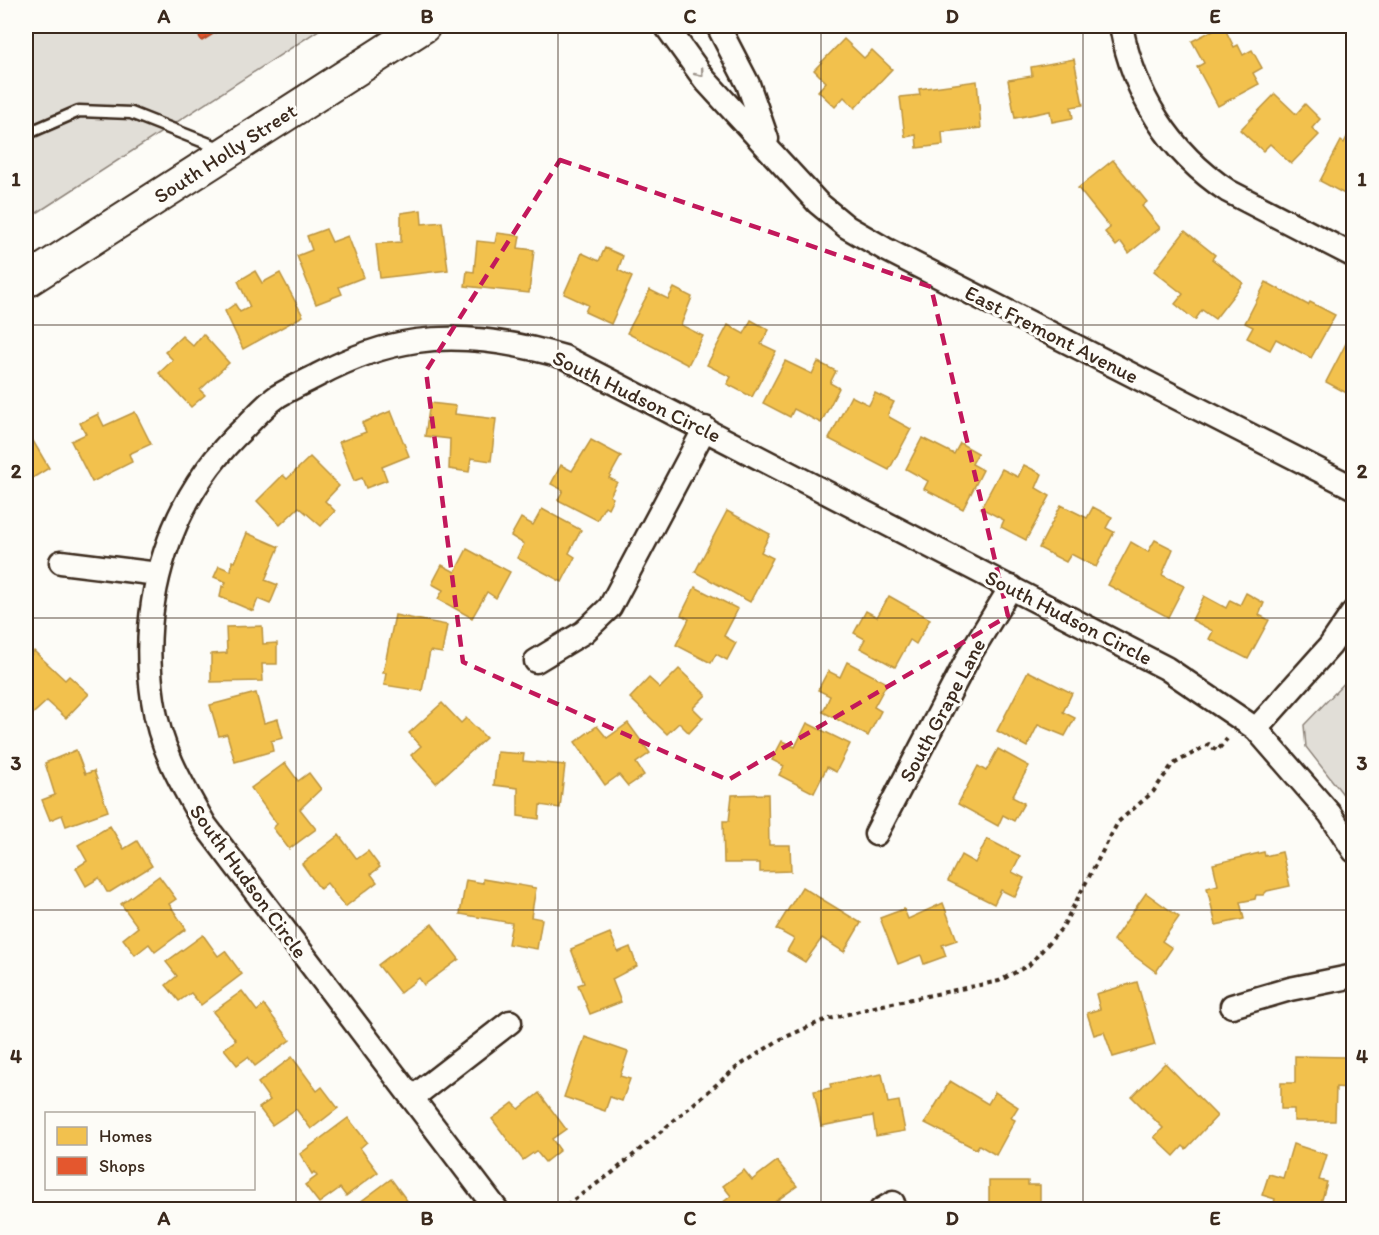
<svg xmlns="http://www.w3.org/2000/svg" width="1379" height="1235" font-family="Itim,sans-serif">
<rect width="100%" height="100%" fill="#fdfcf7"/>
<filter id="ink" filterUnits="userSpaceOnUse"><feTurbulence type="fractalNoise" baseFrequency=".0167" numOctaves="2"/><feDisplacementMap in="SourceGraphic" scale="12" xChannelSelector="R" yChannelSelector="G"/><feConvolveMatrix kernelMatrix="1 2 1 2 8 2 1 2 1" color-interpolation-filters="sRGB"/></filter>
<g filter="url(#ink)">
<g fill="#e1ded7" stroke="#8e847a" stroke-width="1.5">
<polygon points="26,26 325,26 26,220"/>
<polygon points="1353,674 1353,807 1306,747 1304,725"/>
</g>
<g fill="#f2c14e" stroke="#bb9440" stroke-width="1.5">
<polygon points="1221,26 1226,26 1224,27 1234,47 1238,45 1243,55 1252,50 1262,68 1253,73 1259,84 1218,106 1197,67 1204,63 1192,41"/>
<polygon points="844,39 864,58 872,50 892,69 855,108 844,97 835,107 818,91 826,82 814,70"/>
<polygon points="1074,59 1083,105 1071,107 1073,118 1052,122 1050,111 1015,118 1008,80 1032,76 1031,67"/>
<polygon points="977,81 981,128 942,132 943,145 917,148 916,135 905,137 900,97 920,95 919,89"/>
<polygon points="1275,94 1296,114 1305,104 1320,119 1312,128 1319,135 1291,164 1270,144 1263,151 1240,130"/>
<polygon points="1350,131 1354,133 1354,199 1320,181 1341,141 1344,143"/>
<polygon points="1113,160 1147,202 1142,206 1160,228 1129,253 1121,242 1116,246 1105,232 1110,228 1078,188"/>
<polygon points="421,210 422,224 442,222 448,270 380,278 376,244 401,242 401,213"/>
<polygon points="326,229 332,242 348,236 364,277 339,287 342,294 316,304 297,256 312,250 307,236"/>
<polygon points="1185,231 1215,255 1212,259 1243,283 1215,319 1202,310 1195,320 1175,304 1183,294 1154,271"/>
<polygon points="497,233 520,236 518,248 534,250 529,293 465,286 467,271 474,272 477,241 495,243"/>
<polygon points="605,248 623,256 618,270 632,277 611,324 585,312 588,305 564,294 582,253 599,261"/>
<polygon points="255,271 262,283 280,273 303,316 243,349 225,311 235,304 240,312 250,307 238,281"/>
<polygon points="1266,282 1308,305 1310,302 1335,315 1311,358 1276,339 1270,350 1247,338 1253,327 1245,323"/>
<polygon points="674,288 692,297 681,325 703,336 688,365 627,333 650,290 668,299"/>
<polygon points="751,320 769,330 761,344 776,351 752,397 727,384 731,377 707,365 728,325 744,334"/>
<polygon points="1354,328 1354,397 1326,382"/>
<polygon points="203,334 229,363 200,390 205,395 191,407 159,373 173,360 165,352 182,336 193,346"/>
<polygon points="785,361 812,374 818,362 836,371 830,383 839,388 821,423 794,409 790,417 763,403"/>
<polygon points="875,393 894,402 888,414 889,417 911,429 889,470 829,439 851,396 869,405"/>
<polygon points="430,403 456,406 455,414 496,419 491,461 471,458 469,472 449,469 450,439 425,436"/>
<polygon points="391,411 409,456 382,467 387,480 366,488 362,478 354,481 339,442 366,432 362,423"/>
<polygon points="135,412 151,444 129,454 132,462 92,482 71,441 86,434 80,423 98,414 104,426"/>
<polygon points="26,429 49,468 26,482 30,488 26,491"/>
<polygon points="922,438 954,454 960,443 978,453 972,464 983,470 963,509 924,489 928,481 906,469"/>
<polygon points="591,440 621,456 609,478 617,482 610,496 613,498 608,508 605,506 597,520 558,500 563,490 551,484 561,465 572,471"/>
<polygon points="310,457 339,486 325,501 335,511 321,526 299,507 280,525 257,501 283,475 287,479"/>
<polygon points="1024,465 1042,474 1036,488 1050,496 1026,540 1001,527 1004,520 981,508 1002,469 1018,477"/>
<polygon points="1061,505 1087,518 1093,507 1112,517 1106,528 1114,532 1096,567 1071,554 1066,562 1039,548"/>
<polygon points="542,509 581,530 569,553 575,557 562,582 517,558 524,544 511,536 521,518 533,525"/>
<polygon points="727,511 770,534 761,552 773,558 750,602 695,572"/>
<polygon points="247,533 279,547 265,580 278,585 270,604 258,599 253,611 220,597 222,586 224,587 226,582 214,577 219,566 231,571 232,561 235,562"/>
<polygon points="1155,540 1173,549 1162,575 1184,586 1168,617 1108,585 1131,542 1148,552"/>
<polygon points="467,549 510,572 496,598 487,592 472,618 438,599 443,590 432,584 442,565 455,572"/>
<polygon points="695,587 738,609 724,636 736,643 727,660 716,654 711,663 676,645 689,619 681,615"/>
<polygon points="1246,593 1264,603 1259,615 1269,620 1248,659 1209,639 1213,631 1192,620 1204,596 1226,608 1230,600 1240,605"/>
<polygon points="889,596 930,619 916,644 910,640 895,667 860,648 865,639 854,633 866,611 877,617"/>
<polygon points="395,615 447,625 442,653 430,651 422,691 384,685 386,673 383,673"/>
<polygon points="262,626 263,644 277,643 277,664 262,664 263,681 211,682 211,654 227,653 226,627"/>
<polygon points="34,651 65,680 69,676 89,694 66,718 47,701 26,720 26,661"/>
<polygon points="847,662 887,683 874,707 881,711 868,736 823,712 830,696 818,690 828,671 840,677"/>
<polygon points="679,669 706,695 693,708 703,718 689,733 679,723 667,734 630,698 649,678 660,688"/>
<polygon points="1028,671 1072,693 1063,712 1075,718 1065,736 1038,725 1027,747 997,731"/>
<polygon points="256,693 264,723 278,719 283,738 271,741 273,751 235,762 227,734 219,736 210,705"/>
<polygon points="442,703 461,723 466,718 486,738 436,783 411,755 421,746 409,733"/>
<polygon points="628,723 650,753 636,763 644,775 628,786 619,775 605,785 575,742 597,726 607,738"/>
<polygon points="807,723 850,744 836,772 827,767 814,793 779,775 784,766 772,760 782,741 795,747"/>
<polygon points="998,749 1029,766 1012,797 1024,803 1014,821 1003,815 998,826 958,804 978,766 986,771"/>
<polygon points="76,750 85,774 94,771 108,811 66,826 62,815 50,820 42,800 55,795 45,763"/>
<polygon points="497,752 524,754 523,761 565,765 560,808 540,805 539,819 518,816 518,788 494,785"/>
<polygon points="285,763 298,781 309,773 321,789 300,809 316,829 289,849 273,828 277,824 251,788"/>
<polygon points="768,794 769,845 790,845 791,871 760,872 760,863 724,863 723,821 729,821 732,795"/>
<polygon points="110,826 124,849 137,841 152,866 110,892 107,892 99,878 86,886 76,868 87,861 78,845"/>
<polygon points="339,835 357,859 368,851 380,867 371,874 377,882 345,907 327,883 320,889 302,864"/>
<polygon points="987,839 1020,856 1012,872 1024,878 1015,897 1001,890 994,904 948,881 961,855 975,863"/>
<polygon points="1264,852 1265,856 1282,852 1290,886 1267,891 1263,895 1256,895 1255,899 1240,902 1244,919 1216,925 1207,888 1218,885 1213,864"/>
<polygon points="159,876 176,899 169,904 186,929 155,952 149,944 135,955 123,939 138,927 121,904"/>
<polygon points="483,879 536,888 531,917 542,919 537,949 508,944 512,923 460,914 466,880 483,883"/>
<polygon points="802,887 861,923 844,952 822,938 805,962 787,951 794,939 776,929"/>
<polygon points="1146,893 1179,917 1162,941 1172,948 1156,972 1113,940"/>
<polygon points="943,903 957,940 942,945 946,956 924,964 921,955 898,964 880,918 904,909 908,919"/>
<polygon points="432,924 459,959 424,985 419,978 400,993 378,965"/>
<polygon points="610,933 618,952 630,947 637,966 612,979 621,1002 590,1014 578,985 584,983 571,949"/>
<polygon points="203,935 218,956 225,951 242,974 201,1005 191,993 179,1001 166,985 177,976 166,962"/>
<polygon points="1137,982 1155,1045 1113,1057 1104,1032 1094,1035 1087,1013 1100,1009 1096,994"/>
<polygon points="242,991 257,1011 264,1005 290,1040 255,1066 248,1057 237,1065 224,1049 236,1040 213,1012"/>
<polygon points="585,1037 628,1052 620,1076 630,1079 622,1101 610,1097 605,1111 564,1097"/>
<polygon points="1295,1056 1347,1057 1347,1088 1336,1087 1335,1121 1294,1121 1294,1109 1281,1109 1281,1083 1295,1083"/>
<polygon points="292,1057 317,1091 322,1087 338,1108 311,1129 296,1109 272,1125 259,1108 270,1100 258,1083"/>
<polygon points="1165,1063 1217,1116 1186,1149 1183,1146 1174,1156 1154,1137 1163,1128 1132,1097"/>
<polygon points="882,1074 888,1103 899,1101 905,1131 876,1136 873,1116 821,1126 814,1091 831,1088 830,1084"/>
<polygon points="950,1081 988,1104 995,1092 1018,1107 1011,1118 1015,1120 996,1155 979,1145 976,1149 925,1123"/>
<polygon points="539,1093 566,1129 552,1139 560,1150 545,1162 536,1151 523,1160 492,1119 513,1103 519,1109"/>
<polygon points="348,1118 367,1142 360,1148 378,1172 346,1196 340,1188 319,1203 305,1185 317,1176 314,1172 312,1174 300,1154"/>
<polygon points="1293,1144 1327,1155 1319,1180 1327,1182 1319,1210 1272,1210 1275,1199 1262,1195 1269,1174 1283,1178"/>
<polygon points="777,1161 797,1186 775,1202 781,1210 719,1210 717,1207 731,1196 723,1186 744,1170 752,1180"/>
<polygon points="391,1179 414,1210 353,1210 352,1208"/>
<polygon points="989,1181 1028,1181 1028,1185 1040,1185 1040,1210 989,1210"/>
</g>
<polygon fill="#e4572e" stroke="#b14a29" stroke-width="1.5" points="192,26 226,26 202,41"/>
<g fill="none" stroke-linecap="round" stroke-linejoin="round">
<defs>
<polyline id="lane" points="26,134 79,111 131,113 222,149"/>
<g id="street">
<polyline points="666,26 705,80 818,203 847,227 885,249 1354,488"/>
<polyline points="718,26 748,84 767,139"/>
<path d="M 1121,26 C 1134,94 1169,152 1228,191 L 1354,256"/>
<polyline points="61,562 158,574"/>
<polyline points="536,661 584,632 610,607 705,428"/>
<polyline points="1256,729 1330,646 1354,611"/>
<polyline points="876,834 970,654 1011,587"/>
<polyline points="1232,1006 1290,989 1354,976"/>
<polyline points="412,1098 510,1022"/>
<path d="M 497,1210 L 205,825 C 182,785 159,746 153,700 C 138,599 170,497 245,427 C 255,417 266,404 278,396 C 291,388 305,382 318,375 C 350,358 381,346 416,341 C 466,334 517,343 564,357 L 1166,668 L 1256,729 L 1330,814 L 1354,851"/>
<polyline points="881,1210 893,1203"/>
</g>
<polyline id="secondary" points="26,281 424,26"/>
</defs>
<use href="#lane" stroke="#3b2a1e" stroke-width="15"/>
<use href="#street" stroke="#3b2a1e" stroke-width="27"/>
<use href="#secondary" stroke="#3b2a1e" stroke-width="36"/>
<polyline stroke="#3b2a1e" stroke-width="4" stroke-dasharray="4.5 4.5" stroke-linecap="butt" points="559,1210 612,1173 736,1068 779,1040 822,1021 878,1006 999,981 1029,965 1062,928 1118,822 1153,792 1172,765 1209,744 1217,751 1227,739"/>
<use href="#lane" stroke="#fdfcf7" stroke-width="10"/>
<use href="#street" stroke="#fdfcf7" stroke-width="22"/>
<use href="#secondary" stroke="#fdfcf7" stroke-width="32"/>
</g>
<defs><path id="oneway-chevron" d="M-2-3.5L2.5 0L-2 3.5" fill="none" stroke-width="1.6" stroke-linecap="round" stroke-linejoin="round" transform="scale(1.5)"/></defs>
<use stroke="#9c938a" href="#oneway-chevron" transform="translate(700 73) rotate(51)"/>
</g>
<path fill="none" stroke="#c2185b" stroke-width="4.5" stroke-dasharray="12 8" stroke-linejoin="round" d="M 560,160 L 931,287 L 1008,616 L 728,780 L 463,662 L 426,371 Z"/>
<path fill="none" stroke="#3b2a1e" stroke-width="1.5" stroke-opacity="0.55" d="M 296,26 L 296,1210M 558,26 L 558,1210M 821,26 L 821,1210M 1083,26 L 1083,1210M 26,325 L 1354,325M 26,618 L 1354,618M 26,910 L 1354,910"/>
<g text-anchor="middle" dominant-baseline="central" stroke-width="6" stroke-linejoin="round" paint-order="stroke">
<g font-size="21" fill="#3b2a1e" stroke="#fdfcf7">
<text transform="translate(225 153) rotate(-33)">South Holly Street</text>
<text transform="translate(1052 334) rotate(27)">East Fremont Avenue</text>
<text transform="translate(637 396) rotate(26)">South Hudson Circle</text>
<text transform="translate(1069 617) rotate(27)">South Hudson Circle</text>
<text transform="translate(942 710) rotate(-62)">South Grape Lane</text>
<text transform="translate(249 881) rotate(54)">South Hudson Circle</text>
</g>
</g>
<rect width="1379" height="1235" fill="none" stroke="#fdfcf7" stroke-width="66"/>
<rect x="45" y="1112" width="210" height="78" fill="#fdfcf7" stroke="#afa8a0" stroke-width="1.5"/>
<rect x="57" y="1127" width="30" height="18" fill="#f2c14e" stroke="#afa8a0" stroke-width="1.5"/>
<text x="99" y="1142" font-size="18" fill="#3b2a1e">Homes</text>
<rect x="57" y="1157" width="30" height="18" fill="#e4572e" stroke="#afa8a0" stroke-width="1.5"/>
<text x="99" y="1172" font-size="18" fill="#3b2a1e">Shops</text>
<rect x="33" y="33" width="1313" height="1169" fill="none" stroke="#3b2a1e" stroke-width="2"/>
<g font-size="20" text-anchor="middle" font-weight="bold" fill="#3b2a1e">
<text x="164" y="23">A</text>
<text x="427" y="23">B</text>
<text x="690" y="23">C</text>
<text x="952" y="23">D</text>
<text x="1215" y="23">E</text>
<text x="16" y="186">1</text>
<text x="1362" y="186">1</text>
<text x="16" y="478">2</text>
<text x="1362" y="478">2</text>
<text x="16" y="770">3</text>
<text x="1362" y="770">3</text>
<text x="16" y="1063">4</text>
<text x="1362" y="1063">4</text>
<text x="164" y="1225">A</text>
<text x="427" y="1225">B</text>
<text x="690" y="1225">C</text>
<text x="952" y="1225">D</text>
<text x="1215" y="1225">E</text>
</g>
</svg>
